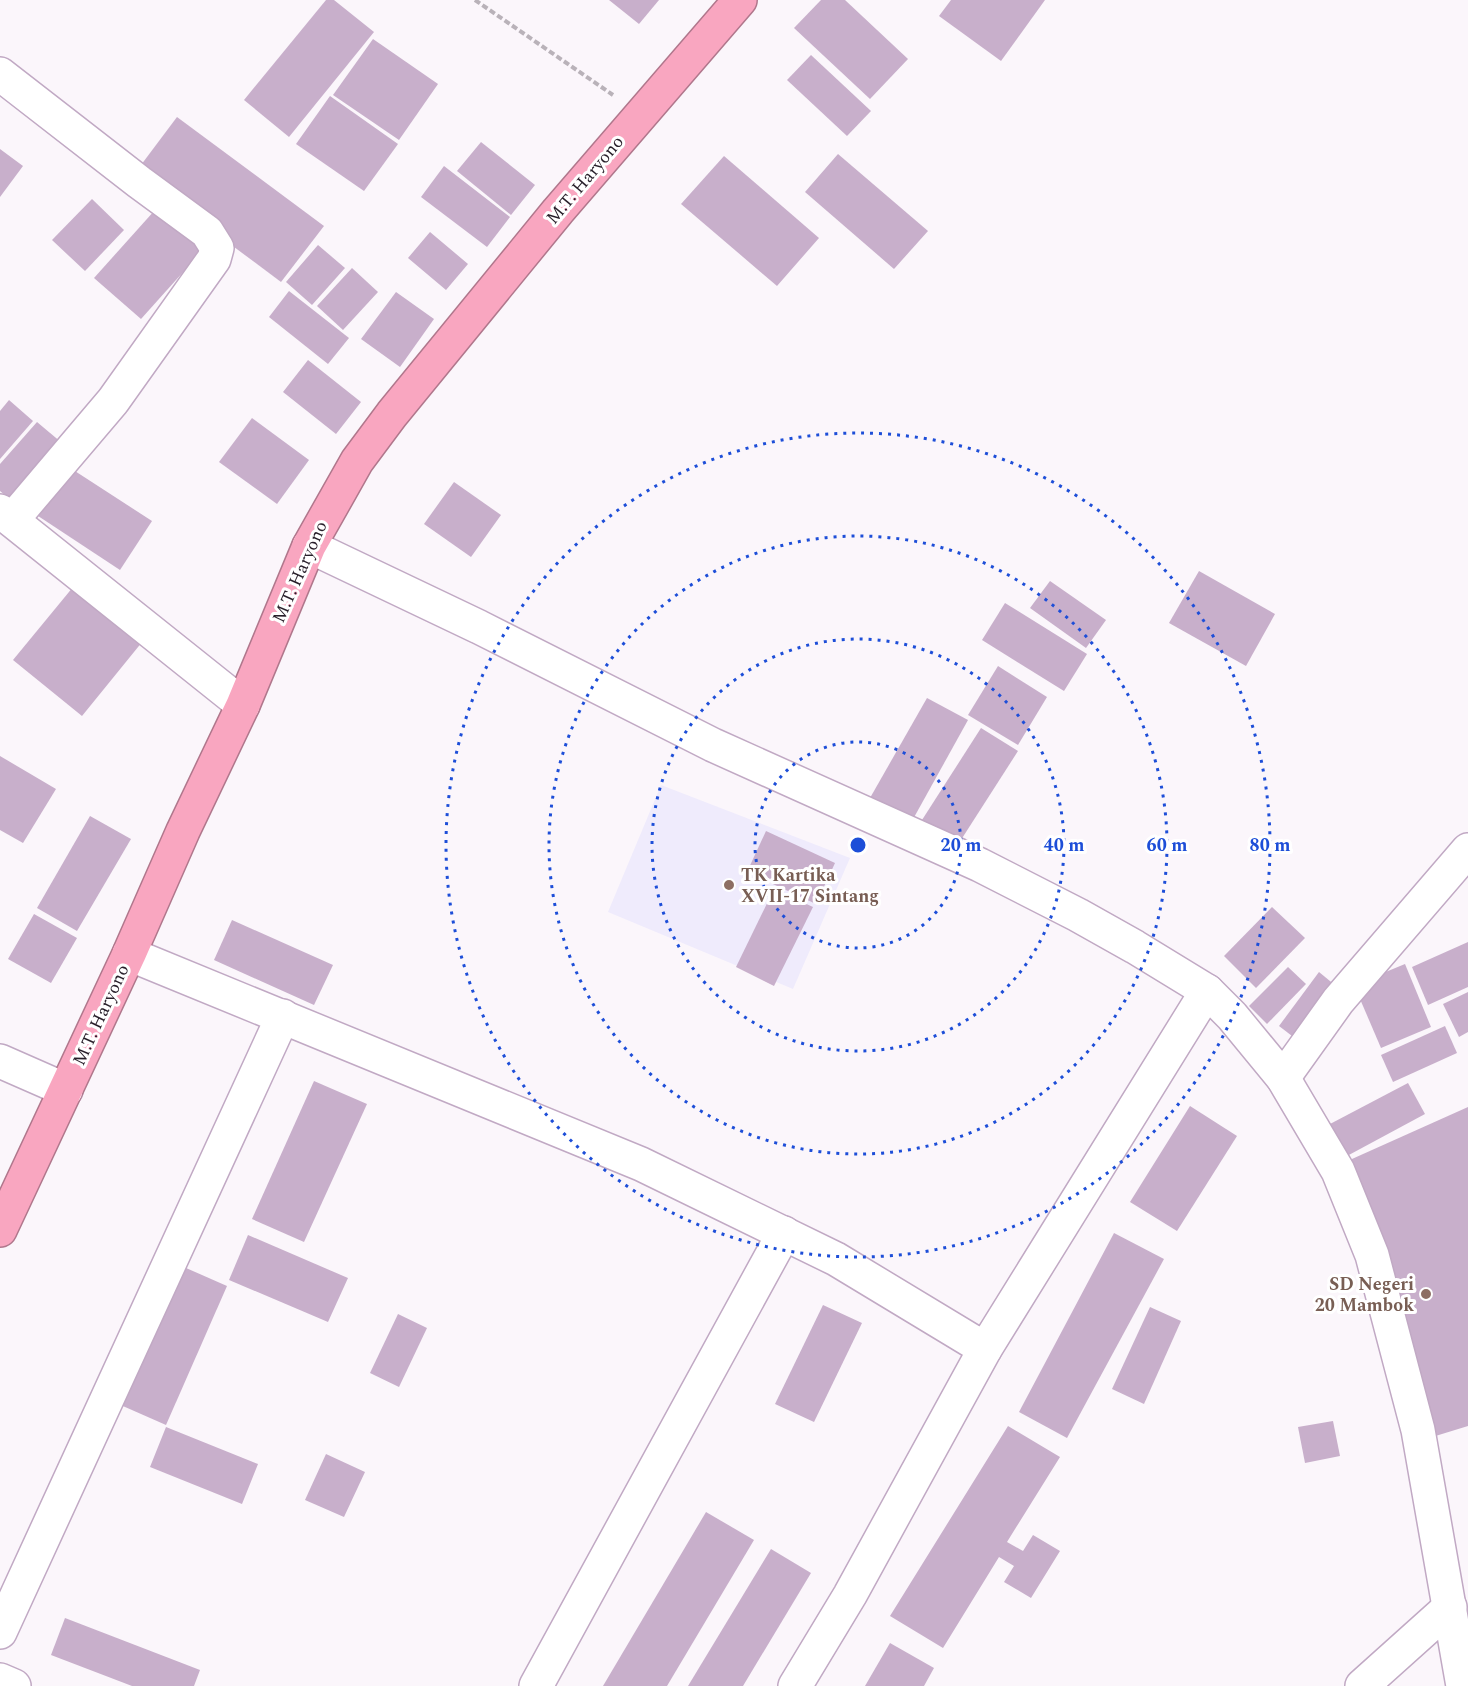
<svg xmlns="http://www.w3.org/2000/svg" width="1468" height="1686" font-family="Spectral,serif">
<rect width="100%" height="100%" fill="#fbf6fb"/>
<polygon fill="#efebfc" points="661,785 850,858 793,989 608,912"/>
<g fill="#c8afcb">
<polygon points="326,0 334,0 374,32 289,137 244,100"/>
<polygon points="609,0 659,0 639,24"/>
<polygon points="821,0 845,0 908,59 870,99 794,28"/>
<polygon points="951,0 1045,0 1001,61 939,16"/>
<polygon points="373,39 438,84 399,140 333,95"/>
<polygon points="811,55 871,111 847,136 787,80"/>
<polygon points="330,96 398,144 364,191 296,144"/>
<polygon points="177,117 324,226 281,282 135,173"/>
<polygon points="481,142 535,185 511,215 457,171"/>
<polygon points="0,149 23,166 0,197"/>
<polygon points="838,154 928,231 894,269 805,192"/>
<polygon points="724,156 819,238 777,286 681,204"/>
<polygon points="444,166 510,217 487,247 421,197"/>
<polygon points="92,199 124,230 85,271 52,240"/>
<polygon points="155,210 202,251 141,319 94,278"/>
<polygon points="430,232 468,264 446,290 408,258"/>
<polygon points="318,245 345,268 312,305 286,282"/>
<polygon points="352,268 378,292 343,330 317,306"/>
<polygon points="289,291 349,338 328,364 269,317"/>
<polygon points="396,292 434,319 400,367 361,339"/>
<polygon points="308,360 361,402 336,434 283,392"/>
<polygon points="9,400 33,421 0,459 0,411"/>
<polygon points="252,418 309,460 277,504 219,462"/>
<polygon points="37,422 62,443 12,501 0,491 0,464"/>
<polygon points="61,462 152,521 120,570 29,510"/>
<polygon points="454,482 501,515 471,557 424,524"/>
<polygon points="1199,571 1275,614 1246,666 1169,623"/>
<polygon points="78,581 147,636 82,716 13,660"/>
<polygon points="1050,581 1106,620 1086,648 1030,608"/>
<polygon points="1005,603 1087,654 1064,691 982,640"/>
<polygon points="998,666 1047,697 1018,745 968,715"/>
<polygon points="927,698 968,720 912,821 870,798"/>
<polygon points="981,728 1018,751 959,843 922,820"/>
<polygon points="0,756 56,789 23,843 0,830"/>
<polygon points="90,816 131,839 77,931 37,908"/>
<polygon points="766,831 835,863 816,904 747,872"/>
<polygon points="774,889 813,907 774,986 736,967"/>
<polygon points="1272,907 1305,938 1256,988 1224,956"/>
<polygon points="34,914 77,938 51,983 8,959"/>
<polygon points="232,920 333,965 314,1005 214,960"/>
<polygon points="1468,942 1468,987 1428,1005 1412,967"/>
<polygon points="1405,964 1431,1027 1381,1048 1354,985"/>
<polygon points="1288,967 1306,984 1267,1024 1249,1006"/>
<polygon points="1319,972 1336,986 1296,1039 1279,1026"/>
<polygon points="1468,992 1468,1032 1459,1037 1443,1004"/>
<polygon points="1445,1026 1457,1053 1393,1082 1381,1055"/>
<polygon points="314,1081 367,1104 304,1242 252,1219"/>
<polygon points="1408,1083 1425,1114 1347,1156 1330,1124"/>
<polygon points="1190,1106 1237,1136 1177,1231 1130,1202"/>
<polygon points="1468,1107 1468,1426 1429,1438 1343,1163"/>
<polygon points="1114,1233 1164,1259 1067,1438 1019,1412"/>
<polygon points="248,1235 348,1278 328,1322 229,1280"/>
<polygon points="177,1264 227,1286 166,1425 116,1403"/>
<polygon points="823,1305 862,1323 814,1422 775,1404"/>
<polygon points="1150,1307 1181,1321 1144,1404 1112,1389"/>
<polygon points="398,1314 427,1328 399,1387 370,1373"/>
<polygon points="1333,1421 1340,1456 1305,1463 1298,1427"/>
<polygon points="1008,1426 1060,1457 1007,1542 1023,1551 1033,1535 1060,1551 1031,1598 1004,1582 1014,1566 999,1557 943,1648 890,1616"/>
<polygon points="166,1427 258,1464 242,1504 150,1467"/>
<polygon points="326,1454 365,1472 344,1517 305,1500"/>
<polygon points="706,1512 754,1540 667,1686 603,1686"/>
<polygon points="771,1549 811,1573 743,1686 688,1686"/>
<polygon points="65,1618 200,1670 194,1686 132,1686 51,1655"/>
<polygon points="890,1643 934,1668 924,1686 865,1686"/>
</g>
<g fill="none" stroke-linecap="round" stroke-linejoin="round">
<defs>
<g id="street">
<polyline points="0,74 139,182 207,232 217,248 214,259 113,401 12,520"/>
<polyline points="0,511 243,705"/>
<polyline points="309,546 479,627 713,745 980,865 1078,915 1135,947 1207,991 1232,1016 1283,1078 1338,1171 1372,1255 1418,1430 1463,1686"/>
<polyline points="129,954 641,1164 836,1259 985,1349 1207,991"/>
<polyline points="0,1061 66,1090"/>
<polyline points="1283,1078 1338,1001 1468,850"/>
<polyline points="0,1632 283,1016"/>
<polyline points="0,1680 14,1686"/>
<polyline points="536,1686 784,1233"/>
<polyline points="795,1686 850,1595 985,1349"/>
<polyline points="1362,1686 1450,1607"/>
</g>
<polyline id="highway" points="0,1230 129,954 183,831 243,705 309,546 357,461 392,414 558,211 740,0"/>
</defs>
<use href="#street" stroke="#c1a9c4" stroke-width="36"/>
<use href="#highway" stroke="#b0778c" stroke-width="36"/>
<polyline stroke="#b9b2b9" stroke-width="4" stroke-dasharray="6 3" stroke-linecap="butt" points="475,0 613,95"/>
<use href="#street" stroke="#fff" stroke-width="33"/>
<use href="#highway" stroke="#f9a6c0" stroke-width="33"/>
</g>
<g fill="none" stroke="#1d4ed8" stroke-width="3" stroke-dasharray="3 6">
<circle cx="858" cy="845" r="103"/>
<circle cx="858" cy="845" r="206"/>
<circle cx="858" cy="845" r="309"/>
<circle cx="858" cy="845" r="412"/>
</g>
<g fill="#8d6e63" stroke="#fff" stroke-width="2">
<circle cx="729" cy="885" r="6"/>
<circle cx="1426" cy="1294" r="6"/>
</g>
<g text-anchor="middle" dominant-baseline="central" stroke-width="6" stroke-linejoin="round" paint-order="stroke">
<g font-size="18" fill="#281f2a" stroke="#fff">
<text transform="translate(585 180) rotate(-50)">M.T. Haryono</text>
<text transform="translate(300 572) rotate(-66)">M.T. Haryono</text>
<text transform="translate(101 1015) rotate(-65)">M.T. Haryono</text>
</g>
<g font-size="18" font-weight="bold" fill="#785e54" stroke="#fff" text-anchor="start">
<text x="741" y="875">TK Kartika<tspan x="741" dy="21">XVII-17 Sintang</tspan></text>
<text x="1414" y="1284" text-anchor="end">SD Negeri<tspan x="1414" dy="21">20 Mambok</tspan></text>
</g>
</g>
<circle cx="858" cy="845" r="9" fill="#1d4ed8" stroke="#fff" stroke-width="3"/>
<g font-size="18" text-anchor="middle" font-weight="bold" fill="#1d4ed8" stroke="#fff" stroke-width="6" stroke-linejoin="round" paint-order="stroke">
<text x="961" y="851">20 m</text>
<text x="1064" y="851">40 m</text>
<text x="1167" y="851">60 m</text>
<text x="1270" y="851">80 m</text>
</g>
</svg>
